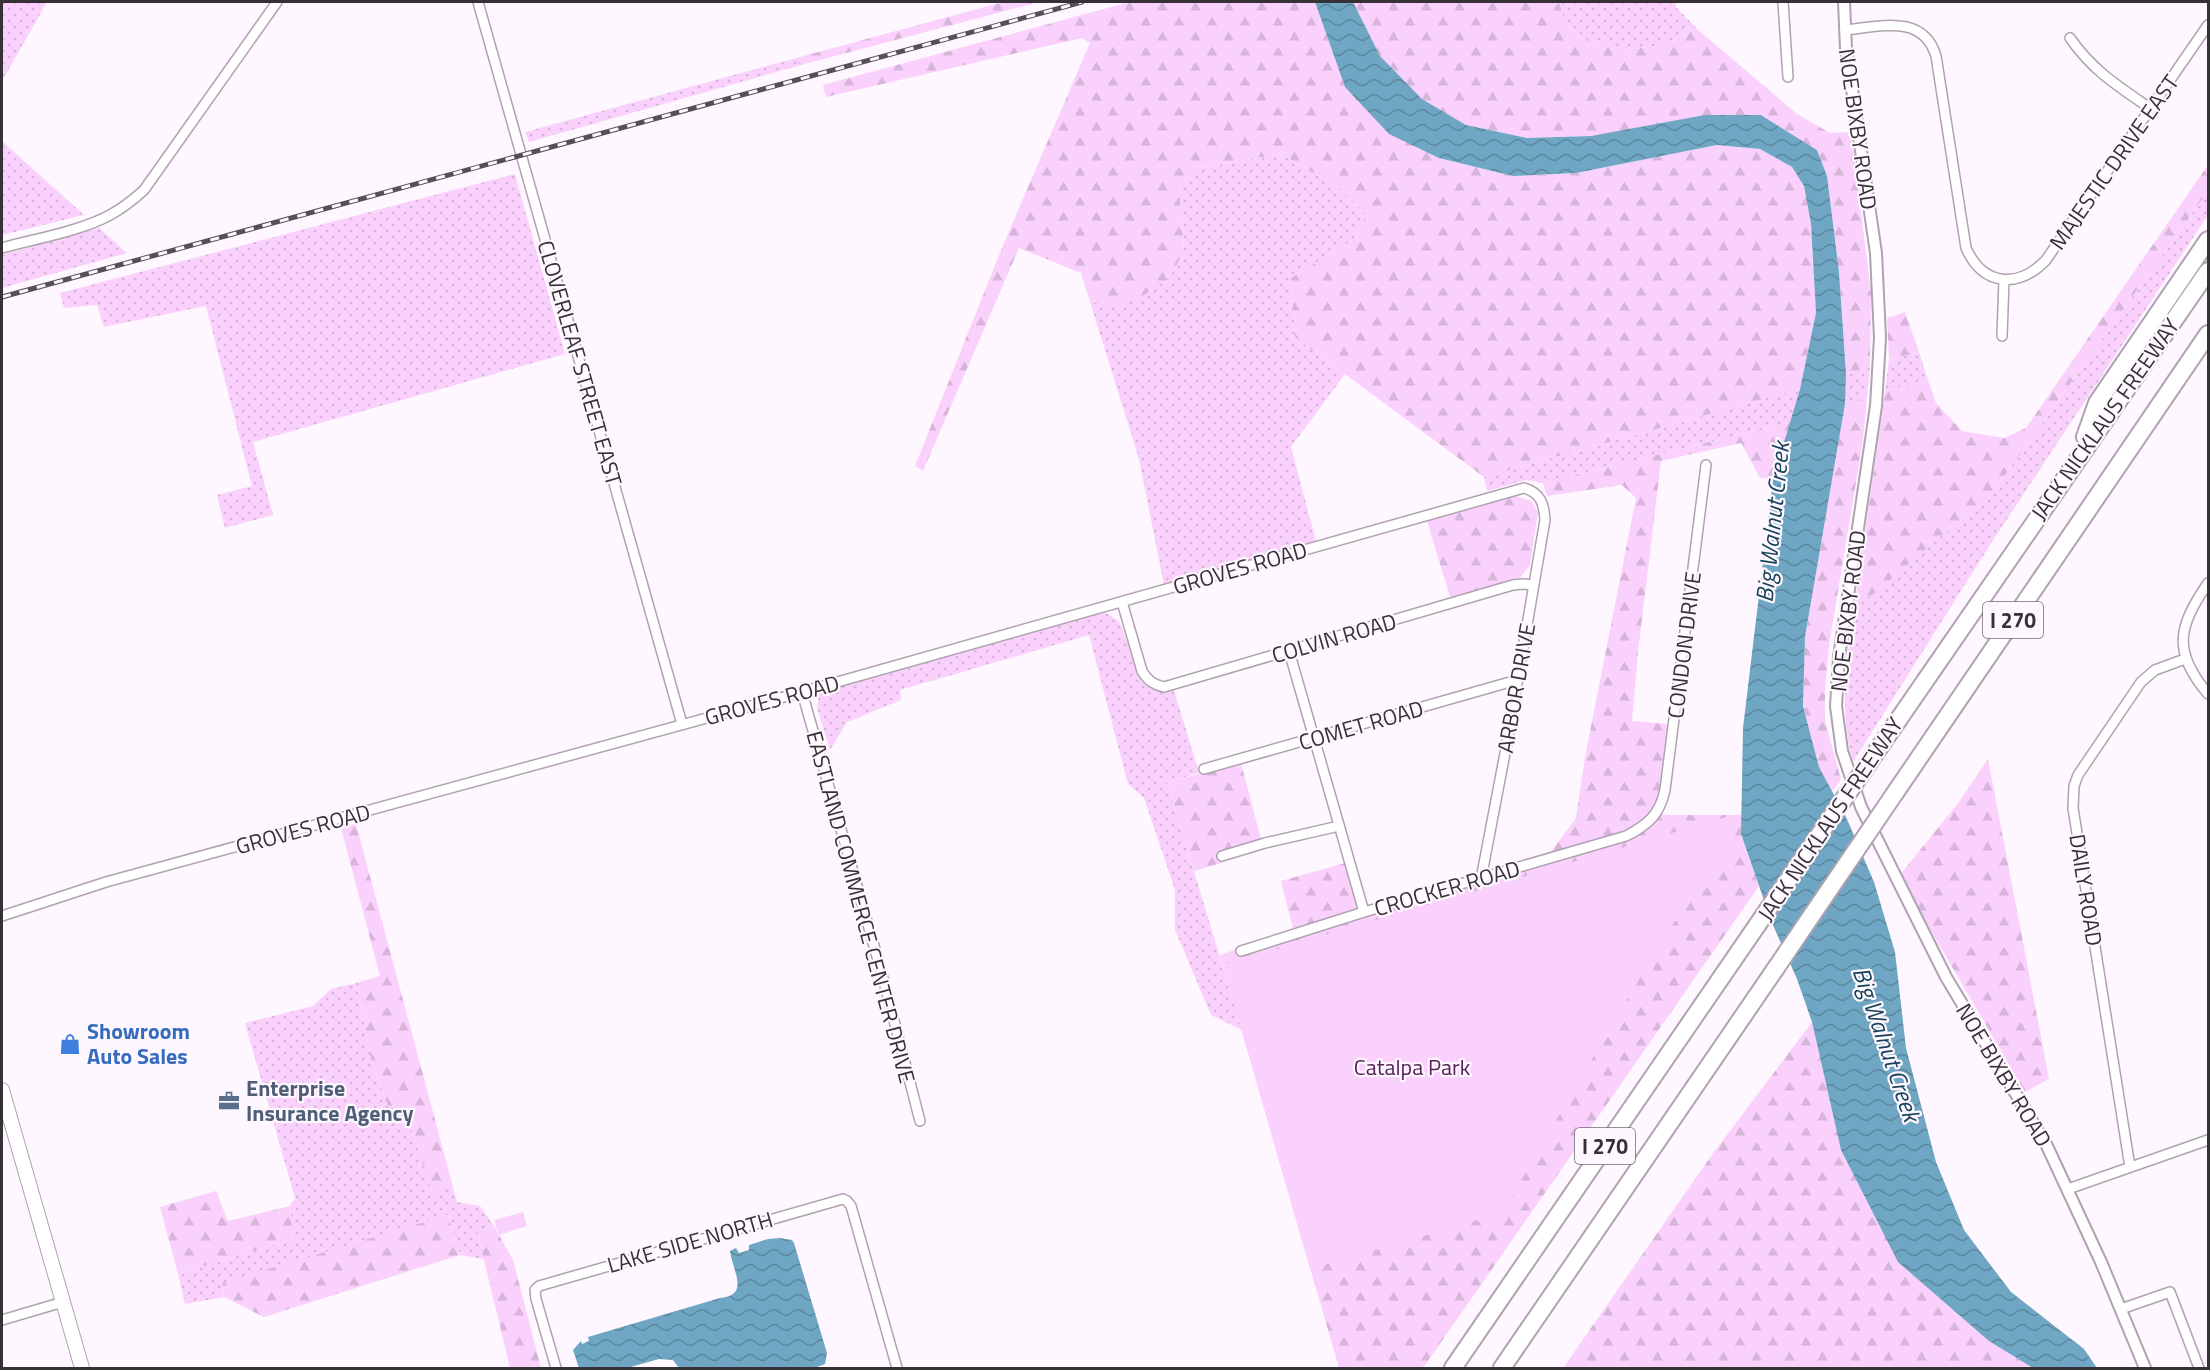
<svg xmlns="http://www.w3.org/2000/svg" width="2210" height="1370" font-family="'Titillium Web',sans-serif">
<defs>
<pattern id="grass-dots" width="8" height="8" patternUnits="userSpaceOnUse" patternTransform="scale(1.5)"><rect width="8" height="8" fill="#fad1fc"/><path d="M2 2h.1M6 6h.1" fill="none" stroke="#d7b4d9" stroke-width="1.8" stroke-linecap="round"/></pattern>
<pattern id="forest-firs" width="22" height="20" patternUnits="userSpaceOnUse" patternTransform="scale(1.5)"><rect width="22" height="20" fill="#fad1fc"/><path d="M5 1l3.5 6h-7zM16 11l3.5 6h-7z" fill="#d7b4d9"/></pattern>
<pattern id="water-waves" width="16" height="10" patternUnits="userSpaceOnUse" patternTransform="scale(1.5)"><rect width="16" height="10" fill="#6ea6c3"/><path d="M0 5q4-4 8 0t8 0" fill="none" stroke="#5b889f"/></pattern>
</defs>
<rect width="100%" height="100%" fill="#fef7ff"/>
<g fill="url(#grass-dots)">
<polygon points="4,2 47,2 2,81 2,5"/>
<polygon points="1559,2 1676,2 1676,7 1696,28 1662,46 1626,49 1580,38 1564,20"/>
<polygon points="800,57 797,61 801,65 529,142 525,132"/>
<polygon points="2,141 84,215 2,235"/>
<polygon points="1281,154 1341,189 1366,214 1355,239 1291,278 1295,337 1345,374 1291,447 1316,541 1164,585 1139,459 1090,302 1117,305 1184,251 1179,187 1193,169"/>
<polygon points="515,174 565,354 253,442 273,515 225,528 217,495 252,486 206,306 104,327 97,305 64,308 60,293"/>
<path d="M 2208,191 L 2208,215 L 1988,548 L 1853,762 C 1837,707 1849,645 1857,589 L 1870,596 L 1953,526 L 1985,503 Z"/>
<polygon points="99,228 127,253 2,288 2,255"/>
<polygon points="1919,352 1928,380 1885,391 1889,360"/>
<polygon points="1870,367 1867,397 1845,404 1846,374"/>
<polygon points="1800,389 1790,422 1543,483 1526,480 1487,491 1484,477"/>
<path d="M 1106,613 C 1109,615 1115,618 1118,621 C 1121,624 1123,630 1124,634 C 1138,663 1130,694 1174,690 L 1199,773 L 1167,782 L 1242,1030 L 1211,1015 L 1175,930 L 1175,890 L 1144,798 L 1128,784 L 1089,635 L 900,690 L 901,700 L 847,722 L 830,750 L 817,708 L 819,694 L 829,689 L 1095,614 Z"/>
<polygon points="356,983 373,1068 393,1118 413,1132 432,1192 453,1187 457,1202 480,1206 494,1226 477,1231 484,1259 460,1255 448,1215 222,1284 224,1297 185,1304 178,1274 293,1239 290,1206 295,1198 245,1023 313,1006 331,989"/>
</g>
<g fill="url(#forest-firs)">
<polygon points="1003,2 1039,2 801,65 796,61 800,57"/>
<polygon points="1130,2 1315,2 1345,87 1439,158 1513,176 1576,173 1717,145 1760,149 1792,167 1804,186 1811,224 1816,313 1800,389 1484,477 1295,337 1291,278 1355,239 1366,214 1341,189 1281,154 1193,169 1179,187 1184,251 1170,277 1140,298 1117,305 1090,302 1081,273 1019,248 923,471 915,466 1001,250 1090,43 1082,38 826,97 823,85"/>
<polygon points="1353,2 1559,2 1564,20 1580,38 1626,49 1662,46 1696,28 1797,114 1830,133 1851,132 1871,293 1870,367 1846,374 1839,272 1827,176 1817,150 1761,115 1591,136 1527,138 1466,125 1422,99 1380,56"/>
<polygon points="2208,165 2208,191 1985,503 1953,526 1870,597 1857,589 1885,391 1928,380 1936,403 1962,431 2004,438 2026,428"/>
<polygon points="1905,312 1919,352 1889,360 1887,318"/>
<polygon points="1867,397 1863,440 1829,645 1825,691 1825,721 1841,780 1832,791 1819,767 1803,706 1805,637 1845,404"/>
<polygon points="1790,422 1773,479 1760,478 1741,443 1661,461 1638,652 1632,721 1668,724 1663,815 1742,815 1741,835 1759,886 1423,1368 1339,1368 1220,955 1293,929 1281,881 1345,863 1361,910 1550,853 1576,818 1585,757 1636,498 1622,485 1547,496 1543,483"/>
<polygon points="1515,496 1531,501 1538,512 1530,565 1520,578 1451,600 1427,521"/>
<polygon points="1988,759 2049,1079 2025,1092 1899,876 1959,802"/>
<polygon points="1241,763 1262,843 1221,855 1224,862 1194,871 1167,782"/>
<polygon points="356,824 453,1187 432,1193 413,1132 393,1118 373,1068 356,983 380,976 341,828"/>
<polygon points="1812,1022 1841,1150 1989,1341 2033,1368 1563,1368 1714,1152"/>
<polygon points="216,1191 228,1221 290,1206 293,1239 178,1274 160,1207"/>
<polygon points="448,1215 460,1255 264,1317 224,1297 222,1283"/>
<polygon points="494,1226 513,1260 541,1368 510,1368 477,1231"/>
</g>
<g fill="#fad1fc">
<polygon points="1733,815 1729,840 1734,849 1665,934 1502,1213 1310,1269 1223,965"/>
<polygon points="523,1212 527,1226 499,1235 494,1220"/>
</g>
<g fill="url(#water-waves)">
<polygon points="1315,2 1353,2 1380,56 1422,99 1466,125 1527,138 1591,136 1705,115 1761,115 1817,150 1827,176 1839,272 1846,374 1845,404 1805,637 1803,706 1819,767 1846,817 1874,882 1895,952 1906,1048 1936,1162 1964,1230 2011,1292 2084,1349 2097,1368 2033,1368 1989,1341 1898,1262 1841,1150 1812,1022 1797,979 1772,923 1741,834 1743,728 1773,479 1800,389 1816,313 1811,224 1804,186 1792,167 1760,149 1717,145 1576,173 1513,176 1439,158 1389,134 1345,87"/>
<path d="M 780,1238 L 792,1240 L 794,1243 L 827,1353 L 825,1364 L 814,1368 L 679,1368 L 673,1360 L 659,1359 L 627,1368 L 579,1368 L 573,1350 L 581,1341 L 582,1344 L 589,1341 L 588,1337 L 720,1298 C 750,1295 733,1272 730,1251 L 736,1248 L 739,1253 L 749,1250 L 749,1245 L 768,1239 Z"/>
</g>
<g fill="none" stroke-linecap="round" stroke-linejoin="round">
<defs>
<g id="minor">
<polyline points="478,2 682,724"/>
<polyline points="1783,2 1788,77"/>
<path d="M 1845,30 C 1879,27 1923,13 1936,56 L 1966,248 C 1983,286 2018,289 2046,260 L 2208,25"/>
<path d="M 2070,38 C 2093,71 2118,86 2151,109"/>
<path d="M 2,248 C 34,239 81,231 110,215 C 123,208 133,200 144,190 L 277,2"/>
<polyline points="2002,336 2004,280"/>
<path d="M 2208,583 C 2178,627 2172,651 2208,694"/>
<path d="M 1122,602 L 1142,671 C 1148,681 1153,684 1164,687 L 1513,585 L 1523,584 L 1533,585"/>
<polyline points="1289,651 1364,912"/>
<polyline points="802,692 882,974 920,1121"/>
<polyline points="1204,769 1517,680"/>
<polyline points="1222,856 1265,843 1339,826"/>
<path d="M 2,916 L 106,882 L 802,692 L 1524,488 C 1541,493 1544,504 1545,520 L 1506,748 L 1481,879"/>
<path d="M 1241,951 L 1364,912 L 1626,836 C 1648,825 1660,814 1665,790 L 1706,465"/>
<polyline points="2130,1167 2073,808 2074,786 2078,775 2141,682 2155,670 2185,659"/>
<polyline points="2068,1189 2208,1140"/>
<polyline points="2121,1309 2170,1292 2199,1368"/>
<polyline points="2,1320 63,1302"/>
<polyline points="556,1368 536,1299 535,1290 539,1286 843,1199 847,1201 851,1206 897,1368"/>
</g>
<polyline id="tertiary" points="1844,2 1846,48 1876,253 1880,338 1876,406 1839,657 1836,706 1842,751 1861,807 1946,977 2047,1146 2101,1262 2145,1368"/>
<polyline id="primary" points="2,1090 82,1368"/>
<g id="motorway">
<polyline points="2085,437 2097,403 2208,240"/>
<polyline points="1872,758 2208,271"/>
<polyline points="1895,793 2208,334"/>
<polyline points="1453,1368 1758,924"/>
<polyline points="1502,1368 1776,968"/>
</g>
</defs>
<use href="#minor" stroke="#afa3b0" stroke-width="12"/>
<use href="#tertiary" stroke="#afa3b0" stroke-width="14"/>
<use href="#primary" stroke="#afa3b0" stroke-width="16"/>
<use href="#motorway" stroke="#afa3b0" stroke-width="20"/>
<use href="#minor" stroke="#fff" stroke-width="9"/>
<use href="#tertiary" stroke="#fff" stroke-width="10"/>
<use href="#primary" stroke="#fff" stroke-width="14"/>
<use href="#motorway" stroke="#fff" stroke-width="16"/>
<defs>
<polyline id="rail" points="2,297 1082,2"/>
</defs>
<use href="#rail" stroke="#555056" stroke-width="5"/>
<use href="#rail" stroke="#fef7ff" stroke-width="3" stroke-dasharray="9" stroke-linecap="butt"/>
<defs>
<g id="motorway-bridge">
<polyline points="1758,924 1872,758"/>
<polyline points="1776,968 1895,793"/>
</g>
</defs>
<use href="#motorway-bridge" stroke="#afa3b0" stroke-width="20" stroke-linecap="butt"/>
<use href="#motorway-bridge" stroke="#fff" stroke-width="16"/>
</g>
<defs>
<symbol id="shop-bare" viewBox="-9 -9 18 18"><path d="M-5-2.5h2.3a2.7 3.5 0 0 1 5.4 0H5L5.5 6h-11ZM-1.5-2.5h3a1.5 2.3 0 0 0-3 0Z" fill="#3f7fe0" stroke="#fef7ff" stroke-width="2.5" paint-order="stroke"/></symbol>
<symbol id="office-bare" viewBox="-9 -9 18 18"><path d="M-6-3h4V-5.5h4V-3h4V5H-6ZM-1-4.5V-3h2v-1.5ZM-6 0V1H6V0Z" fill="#5c6f8a" stroke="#fef7ff" stroke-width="2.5" paint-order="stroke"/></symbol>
</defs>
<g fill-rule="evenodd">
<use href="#shop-bare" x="55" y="1029" width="30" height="30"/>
<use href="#office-bare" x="214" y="1086" width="30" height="30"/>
</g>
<g text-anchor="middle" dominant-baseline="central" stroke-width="4.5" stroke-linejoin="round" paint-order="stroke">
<g fill="#fef7ff" stroke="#726c72" stroke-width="1.5">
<rect x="1983" y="602" width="60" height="36" rx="4.5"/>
<rect x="1575" y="1128" width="60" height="36" rx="4.5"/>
</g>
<g font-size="21" font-weight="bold" fill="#363136">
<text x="2013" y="620">I 270</text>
<text x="1605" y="1146">I 270</text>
</g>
<g font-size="22" fill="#363136" stroke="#fef7ff">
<text transform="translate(1858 129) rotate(82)">NOE BIXBY ROAD</text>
<text transform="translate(2114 162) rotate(-55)">MAJESTIC DRIVE EAST</text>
<text transform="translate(580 363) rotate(74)">CLOVERLEAF STREET EAST</text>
<text transform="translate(2105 419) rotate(-55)">JACK NICKLAUS FREEWAY</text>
<text transform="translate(1240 568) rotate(-16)">GROVES ROAD</text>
<text transform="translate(1848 611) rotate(-83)">NOE BIXBY ROAD</text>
<text transform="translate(1334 638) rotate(-16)">COLVIN ROAD</text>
<text transform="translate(1684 645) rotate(-83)">CONDON DRIVE</text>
<text transform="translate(1516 688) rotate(-80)">ARBOR DRIVE</text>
<text transform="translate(772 700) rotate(-15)">GROVES ROAD</text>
<text transform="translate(1361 725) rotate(-16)">COMET ROAD</text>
<text transform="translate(1830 819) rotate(-56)">JACK NICKLAUS FREEWAY</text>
<text transform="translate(303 829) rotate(-15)">GROVES ROAD</text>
<text transform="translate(1447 888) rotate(-16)">CROCKER ROAD</text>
<text transform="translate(2086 890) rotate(81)">DAILY ROAD</text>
<text transform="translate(861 907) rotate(75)">EASTLAND COMMERCE CENTER DRIVE</text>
<text transform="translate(2004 1075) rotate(59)">NOE BIXBY ROAD</text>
<text transform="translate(690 1242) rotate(-16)">LAKE SIDE NORTH</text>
</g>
<g font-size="22" font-weight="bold" fill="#366cbe" stroke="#fef7ff" text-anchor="start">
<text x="87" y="1031">Showroom<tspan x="87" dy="25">Auto Sales</tspan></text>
</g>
<g font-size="22" fill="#542458" stroke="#fef7ff">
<text x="1412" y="1067">Catalpa Park</text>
</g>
<g font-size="22" font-weight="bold" fill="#4e5e75" stroke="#fef7ff" text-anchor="start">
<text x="246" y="1088">Enterprise<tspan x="246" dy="25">Insurance Agency</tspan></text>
</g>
<g font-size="24" font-style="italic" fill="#16445a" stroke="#fef7ff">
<text transform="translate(1772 522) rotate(-84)">Big Walnut Creek</text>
<text transform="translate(1887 1044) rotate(71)">Big Walnut Creek</text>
</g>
</g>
<rect width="2210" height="1370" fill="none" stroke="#363136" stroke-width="6"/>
</svg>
